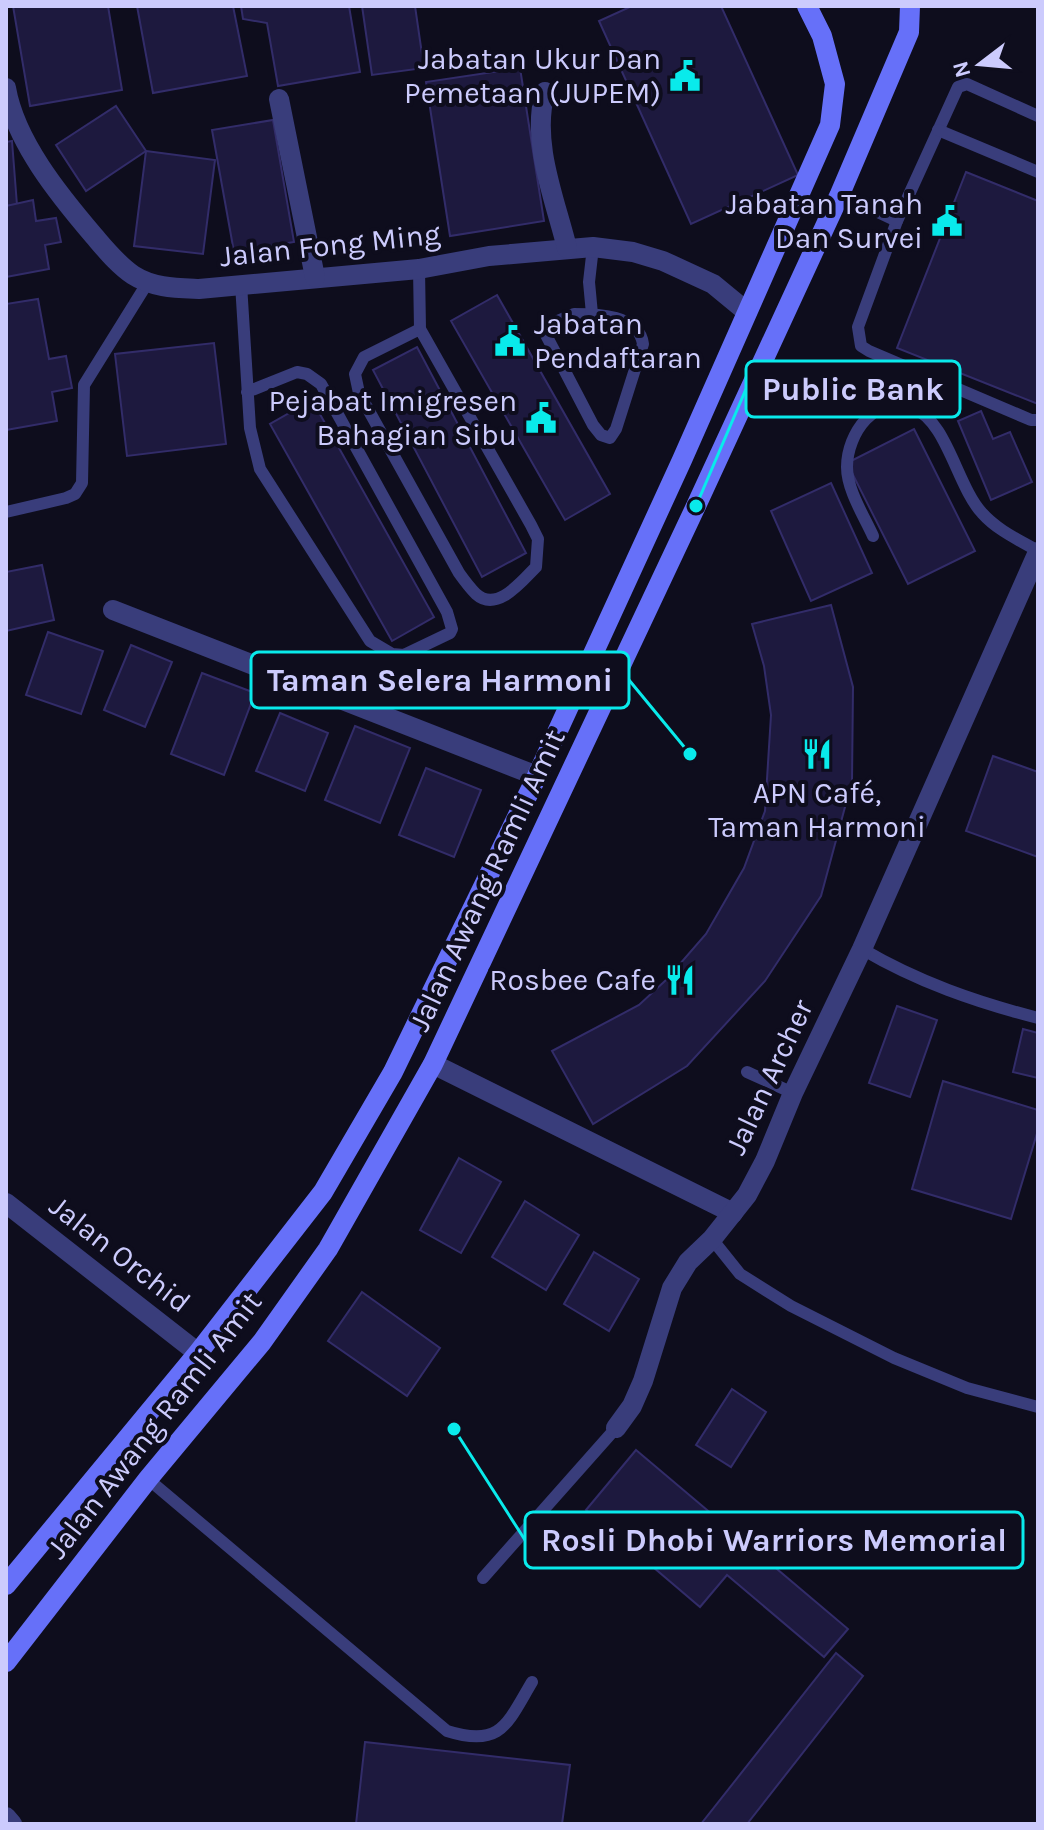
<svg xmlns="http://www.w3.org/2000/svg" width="1044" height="1830" font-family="Karla,sans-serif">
<rect width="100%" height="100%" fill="#0e0d1d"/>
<g fill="#1d193e" stroke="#322c69" stroke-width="2">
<polygon points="13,6 108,6 122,90 30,106"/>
<polygon points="137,6 233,6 247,76 153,93"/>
<polygon points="241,6 349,6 360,72 278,86 267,23 243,19"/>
<polygon points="362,6 415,6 424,68 372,75"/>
<polygon points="632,6 721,6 798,175 691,224 599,21"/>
<polygon points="520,68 544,221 450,236 426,82"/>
<polygon points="116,106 146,151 86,191 56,145"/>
<polygon points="273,120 294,242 234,252 212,130"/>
<polygon points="12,141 17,205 6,206 6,142"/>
<polygon points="146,151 215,160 203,254 134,246"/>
<polygon points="966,172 1038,201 1038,404 897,348"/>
<polygon points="33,200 36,221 56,218 61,242 45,245 49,269 6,277 6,206"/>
<polygon points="497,295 610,494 565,520 451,321"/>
<polygon points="38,299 49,359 66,356 72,388 52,392 57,421 6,430 6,304"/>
<polygon points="214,343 226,444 127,456 115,354"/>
<polygon points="417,347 526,553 482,577 373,370"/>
<polygon points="312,400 434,617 392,641 270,424"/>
<polygon points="981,411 993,439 1010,432 1032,482 991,500 958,421"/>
<polygon points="914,429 975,551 908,584 847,463"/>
<polygon points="831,483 872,573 811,601 771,511"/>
<polygon points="42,565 54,620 6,631 6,572"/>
<polygon points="831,605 853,687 852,781 821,896 765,981 687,1066 593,1124 552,1051 639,1005 666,980 706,934 744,868 765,811 771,715 764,666 752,624"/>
<polygon points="48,632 103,651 81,714 26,695"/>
<polygon points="131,645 172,662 145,727 104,710"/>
<polygon points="202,673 255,693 224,775 171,754"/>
<polygon points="280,713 328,733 305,791 256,771"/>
<polygon points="355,726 410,748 380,823 325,800"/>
<polygon points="993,756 1038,772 1038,857 966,831"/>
<polygon points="426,768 481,790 454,857 399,835"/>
<polygon points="897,1006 937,1020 910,1097 869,1083"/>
<polygon points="1023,1029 1038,1033 1038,1078 1013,1072"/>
<polygon points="943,1081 1038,1110 1038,1130 1011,1219 912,1189"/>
<polygon points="459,1158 501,1182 461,1253 420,1230"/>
<polygon points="525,1201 579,1235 546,1290 492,1257"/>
<polygon points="594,1252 639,1279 609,1331 564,1304"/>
<polygon points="362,1292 440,1348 407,1396 328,1341"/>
<polygon points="732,1389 766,1412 731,1467 696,1445"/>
<polygon points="636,1450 848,1629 824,1657 727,1575 700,1607 586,1510"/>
<polygon points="836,1653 863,1676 747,1824 701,1824"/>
<polygon points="365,1742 570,1765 562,1824 356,1824"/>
</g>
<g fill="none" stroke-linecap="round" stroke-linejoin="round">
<g stroke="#393d7b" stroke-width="12">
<polyline points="1038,116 967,84 958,87 897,221 858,327 861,346 869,351 1031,420 1038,420"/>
<polyline points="938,130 1038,172"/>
<polyline points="840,194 897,221"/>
<path d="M 419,269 L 420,329 L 531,525 L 538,539 L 536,567 C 522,581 497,613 476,594 C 470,588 464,580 459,573 L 359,393 L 355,374 L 364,357 L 420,329"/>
<polyline points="241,284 250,428 260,469 370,641 392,654 404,655 450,633 452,629 447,612 321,384 307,374 297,372 247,392"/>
<path d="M 574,314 C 598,314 639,315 643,344 L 616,429 L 610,438 L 601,435 L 593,425 L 545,333 L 548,325 Z"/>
<polyline points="592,314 589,282 593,247"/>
<polyline points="6,512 66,498 75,494 82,483 84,385 148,282"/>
<path d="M 873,536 C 864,516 847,490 847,467 C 847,434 875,393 913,408 C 947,421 957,486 982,513 C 997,530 1019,540 1038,551"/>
<path d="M 862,949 C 918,982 976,1002 1038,1018"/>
<polyline points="747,1072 793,1093"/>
<polyline points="712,1239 740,1274 791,1306 894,1358 967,1388 1038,1407"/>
<path d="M 148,1479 L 447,1731 C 501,1748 507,1724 532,1682"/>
<polyline points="483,1578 616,1428"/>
</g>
<g stroke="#393d7b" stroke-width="20">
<path d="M 6,88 C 15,141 59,195 94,236 C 106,250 118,265 133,275 C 153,288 177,288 199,289 L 419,269 L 489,256 L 593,247 L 633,252 L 663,261 L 713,284 L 747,312"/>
<path d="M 545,92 C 531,143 555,199 567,248"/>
<polyline points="279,99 315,277"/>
<polyline points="113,610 537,776"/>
<polyline points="433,1064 733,1213"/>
<polyline points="6,1203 198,1353"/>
<polyline points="616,1428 632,1406 643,1381 672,1288 688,1262 712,1239 747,1195 765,1161 793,1093 862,949 1038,552"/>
<polyline points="6,1817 12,1824"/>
</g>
<g stroke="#6670f9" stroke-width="20">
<polyline points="6,1585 198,1353 323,1192 393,1072 537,776 682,460 830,125 835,84 822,36 807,6"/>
<polyline points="6,1662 148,1479 262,1342 328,1249 433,1064 696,506 840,194 909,32 910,6"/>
</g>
</g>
<defs>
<symbol id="civic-bare" viewBox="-9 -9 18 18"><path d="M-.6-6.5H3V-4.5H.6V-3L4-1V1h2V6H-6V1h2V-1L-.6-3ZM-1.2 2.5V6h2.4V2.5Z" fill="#09eaeb" stroke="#0e0d1d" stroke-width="2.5" paint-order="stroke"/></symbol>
<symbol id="restaurant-bare" viewBox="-9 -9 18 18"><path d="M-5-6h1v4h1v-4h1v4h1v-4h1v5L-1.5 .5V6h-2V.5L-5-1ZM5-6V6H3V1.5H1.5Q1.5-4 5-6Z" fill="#09eaeb" stroke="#0e0d1d" stroke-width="2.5" paint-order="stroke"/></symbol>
</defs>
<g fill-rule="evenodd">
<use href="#civic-bare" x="663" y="54" width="44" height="44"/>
<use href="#civic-bare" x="925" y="199" width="44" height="44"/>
<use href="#civic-bare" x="488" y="319" width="44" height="44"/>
<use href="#civic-bare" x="519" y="396" width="44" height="44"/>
<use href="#restaurant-bare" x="795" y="732" width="44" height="44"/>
<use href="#restaurant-bare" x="658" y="958" width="44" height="44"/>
</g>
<g text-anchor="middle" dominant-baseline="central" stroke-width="8" stroke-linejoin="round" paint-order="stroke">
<g font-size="30" fill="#cccbfd" stroke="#0e0d1d" text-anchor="end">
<text x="661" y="59">Jabatan Ukur Dan<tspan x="661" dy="34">Pemetaan (JUPEM)</tspan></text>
<text x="923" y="204">Jabatan Tanah<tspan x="923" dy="34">Dan Survei</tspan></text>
<text x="534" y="324" text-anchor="start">Jabatan<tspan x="534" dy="34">Pendaftaran</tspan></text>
<text x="517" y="401">Pejabat Imigresen<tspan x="517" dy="34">Bahagian Sibu</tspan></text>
<text x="817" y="793" text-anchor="middle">APN Café,<tspan x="817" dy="34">Taman Harmoni</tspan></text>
<text x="656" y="980">Rosbee Cafe</text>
</g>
<g font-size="30" fill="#cccbfd" stroke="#0e0d1d">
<text transform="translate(330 245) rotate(-6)">Jalan Fong Ming</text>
<text transform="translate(487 880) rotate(-65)">Jalan Awang Ramli Amit</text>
<text transform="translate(769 1077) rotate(-65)">Jalan Archer</text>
<text transform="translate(120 1254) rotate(38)">Jalan Orchid</text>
<text transform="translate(154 1425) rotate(-52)">Jalan Awang Ramli Amit</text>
</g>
</g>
<path fill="none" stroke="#09eaeb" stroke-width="3" d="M696 506L746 389M690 754L629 680M454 1429L525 1540"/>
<g fill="#09eaeb" stroke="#0e0d1d" stroke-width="3">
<circle cx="696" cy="506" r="8"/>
<circle cx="690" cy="754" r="8"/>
<circle cx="454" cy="1429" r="8"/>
</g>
<g fill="#0e0d1d" stroke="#09eaeb" stroke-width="3">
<rect x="746" y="361" width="214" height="56" rx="8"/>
<rect x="251" y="652" width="378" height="56" rx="8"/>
<rect x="525" y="1512" width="498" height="56" rx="8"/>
</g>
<g font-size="32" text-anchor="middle" font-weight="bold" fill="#cccbfd">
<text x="853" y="400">Public Bank</text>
<text x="440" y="691">Taman Selera Harmoni</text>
<text x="774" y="1551">Rosli Dhobi Warriors Memorial</text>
</g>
<rect width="1044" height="1830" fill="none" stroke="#cccbfd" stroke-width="16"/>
<g transform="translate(980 64) rotate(254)" stroke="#0e0d1d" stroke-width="6" paint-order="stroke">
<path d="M0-6L14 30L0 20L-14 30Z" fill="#cccbfd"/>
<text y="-12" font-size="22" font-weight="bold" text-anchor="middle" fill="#cccbfd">N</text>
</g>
</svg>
